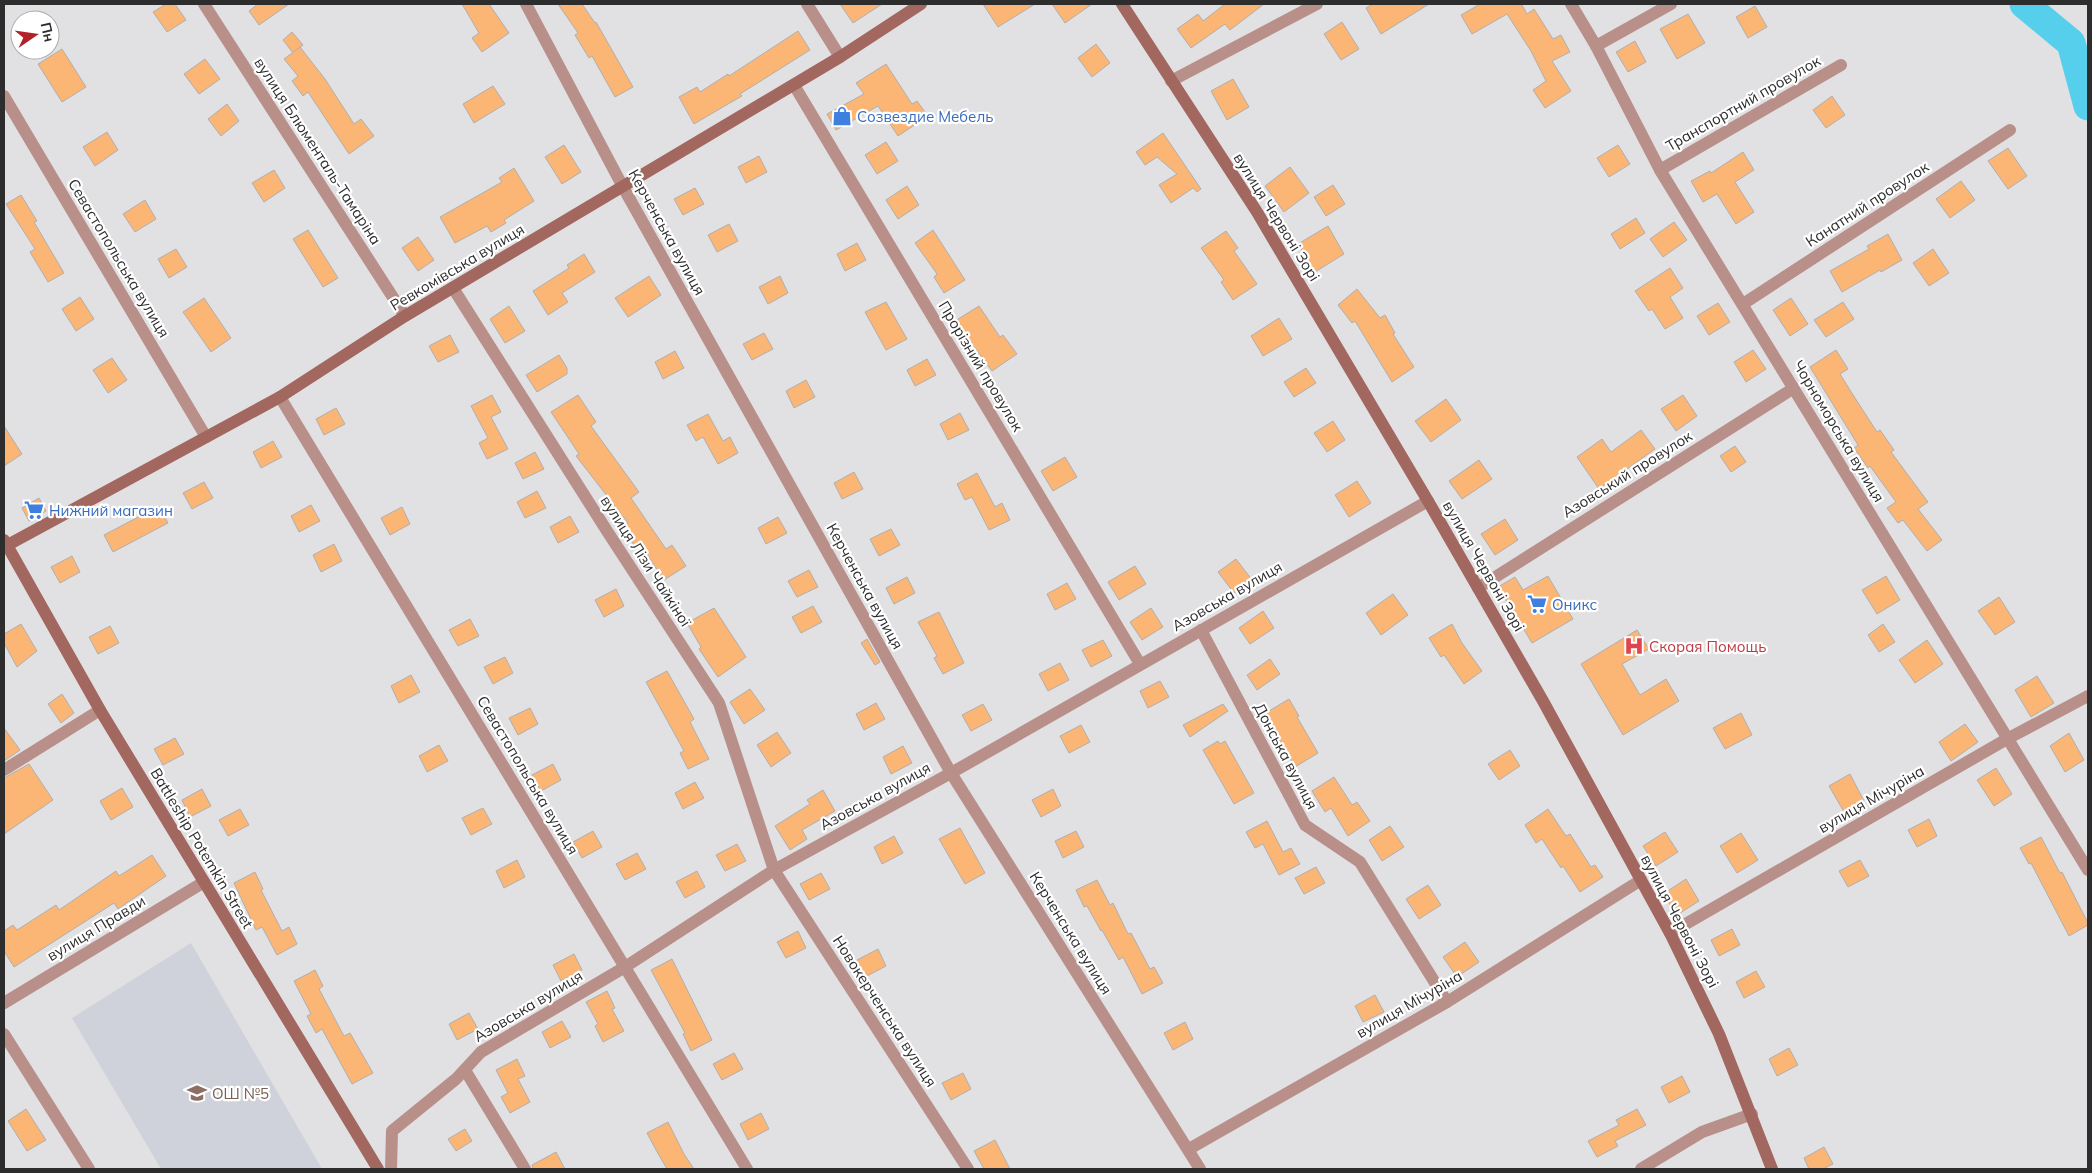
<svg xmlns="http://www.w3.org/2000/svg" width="2092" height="1173" font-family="Mulish,sans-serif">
<rect width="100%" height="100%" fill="#e1e1e3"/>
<polygon fill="#cfd2da" points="191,943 322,1169 161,1169 72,1018"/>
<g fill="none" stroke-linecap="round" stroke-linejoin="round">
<polyline stroke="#56cfed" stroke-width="29" points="2024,4 2071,43 2088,106"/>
</g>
<g fill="#fbb575" stroke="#b0afae">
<polygon points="166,4 175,4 186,20 167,32 153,12"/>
<polygon points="258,4 289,4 259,25 249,11"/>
<polygon points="462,4 489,4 509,33 482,52 472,38 479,33"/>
<polygon points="558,4 582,4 595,23 596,22 633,87 615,97 592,56 589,58 575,35 578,33"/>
<polygon points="840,4 882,4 853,23"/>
<polygon points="983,4 1035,4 998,27"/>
<polygon points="1052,4 1092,4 1065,23"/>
<polygon points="1225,4 1264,4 1230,30 1225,24 1191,48 1177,29 1198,14 1203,21"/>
<polygon points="1373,4 1429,4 1381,34 1366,8"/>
<polygon points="1480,4 1524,4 1522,5 1527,14 1534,9 1553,39 1561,35 1570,52 1552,61 1571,91 1545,108 1533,90 1546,81 1531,51 1507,14 1472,34 1461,15"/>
<polygon points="1755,6 1767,27 1748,38 1736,17"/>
<polygon points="1688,14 1705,43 1677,59 1660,29"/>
<polygon points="1342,22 1359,49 1341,60 1324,34"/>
<polygon points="798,31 810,50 740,94 742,96 728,104 694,124 679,97 697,87 700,92 728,74 729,76"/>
<polygon points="292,32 303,45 293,53 283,40"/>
<polygon points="1635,41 1646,62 1628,72 1616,52"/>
<polygon points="1096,44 1110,63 1092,77 1078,58"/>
<polygon points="300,47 325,79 354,124 361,119 374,136 349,154 308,92 303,96 292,81 298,76 284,59"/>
<polygon points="62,49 86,87 62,102 38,64"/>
<polygon points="205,59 220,79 199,94 184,74"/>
<polygon points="886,64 912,104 917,101 928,116 898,136 878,106 836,130 827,114 864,94 856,83"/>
<polygon points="1233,79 1249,107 1227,120 1211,91"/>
<polygon points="493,86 505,104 474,123 463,104"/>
<polygon points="1832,96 1845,115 1826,128 1813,110"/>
<polygon points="227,104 239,121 221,136 208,119"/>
<polygon points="107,132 118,150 95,166 83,147"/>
<polygon points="1163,133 1201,189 1197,192 1193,188 1171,203 1159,185 1177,174 1157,157 1145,165 1136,152"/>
<polygon points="886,142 898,161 877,174 865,155"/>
<polygon points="564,145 581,172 562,184 545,157"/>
<polygon points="1618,145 1630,164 1609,177 1597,158"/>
<polygon points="2008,148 2027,176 2008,189 1988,161"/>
<polygon points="1743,152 1754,170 1735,182 1754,212 1736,224 1717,194 1703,202 1691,181 1710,171 1711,173"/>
<polygon points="759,156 767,172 746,183 738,167"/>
<polygon points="1290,167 1309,193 1284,212 1265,186"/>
<polygon points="514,168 534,201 504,220 506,223 491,232 487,226 455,243 440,217 502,182 499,178"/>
<polygon points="274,170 285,188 264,202 252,183"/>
<polygon points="1961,181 1975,200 1950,218 1936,199"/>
<polygon points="1333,185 1345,204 1326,216 1314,197"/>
<polygon points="907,186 919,205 898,219 886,200"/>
<polygon points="695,188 704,204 683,215 674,199"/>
<polygon points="21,195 37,221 34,222 64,273 48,282 30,252 35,249 6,204"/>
<polygon points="145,200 156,219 135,232 123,214"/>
<polygon points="1636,218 1645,233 1620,249 1611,234"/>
<polygon points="1674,222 1687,240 1663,257 1650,239"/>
<polygon points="729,224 738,241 717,252 708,235"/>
<polygon points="1328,226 1344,254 1315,272 1298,244"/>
<polygon points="308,230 338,278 323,287 293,239"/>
<polygon points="933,230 965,280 944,293 934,277 937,274 915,243"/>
<polygon points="1226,231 1238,248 1234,251 1257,284 1233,300 1221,282 1224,280 1201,248"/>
<polygon points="1888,234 1902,260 1881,272 1880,270 1842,292 1830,271 1869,249 1867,246"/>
<polygon points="418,237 434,260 418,271 402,248"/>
<polygon points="857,243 866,260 845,271 837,254"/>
<polygon points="176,249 187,267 169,278 158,259"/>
<polygon points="1933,249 1949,273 1929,286 1913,263"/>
<polygon points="584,254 595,272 562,293 568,302 548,315 533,291 569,268 567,265"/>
<polygon points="1670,268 1683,288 1670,297 1683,318 1665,329 1652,309 1649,311 1635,291"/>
<polygon points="649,276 661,295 628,317 615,298"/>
<polygon points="780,276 788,293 768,304 759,287"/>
<polygon points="1357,289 1380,318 1385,315 1395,333 1393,334 1414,367 1392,382 1355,321 1352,323 1338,305"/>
<polygon points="80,297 94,319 76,331 62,309"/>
<polygon points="204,298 231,338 211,352 183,312"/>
<polygon points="1791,298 1808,324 1790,336 1773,310"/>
<polygon points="886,302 907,339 886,350 865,312"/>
<polygon points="1843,302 1854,319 1826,337 1814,320"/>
<polygon points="1718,303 1730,322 1709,335 1697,316"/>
<polygon points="509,306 525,331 505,343 490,319"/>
<polygon points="979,306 1000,337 1003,335 1017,354 992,371 955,321"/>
<polygon points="1279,318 1292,339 1263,356 1251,336"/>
<polygon points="764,333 773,349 752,360 743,344"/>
<polygon points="450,335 459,352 438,362 429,346"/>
<polygon points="1753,350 1766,369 1746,382 1734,362"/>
<polygon points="1836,350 1848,369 1840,374 1855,398 1877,432 1880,430 1894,450 1891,452 1928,502 1918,509 1942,540 1927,551 1903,520 1898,523 1887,508 1896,502 1870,466 1868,468 1854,448 1858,445 1810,367"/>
<polygon points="675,351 684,368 663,379 655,362"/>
<polygon points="559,355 567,368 567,374 537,392 526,375"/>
<polygon points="112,358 127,380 108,393 93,370"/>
<polygon points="927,359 936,375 915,386 907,370"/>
<polygon points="1306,368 1316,383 1294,397 1284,382"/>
<polygon points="806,380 815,397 794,408 786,391"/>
<polygon points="492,395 501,412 491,417 508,449 487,459 479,443 488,438 471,406"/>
<polygon points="578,395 596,422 591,426 639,492 631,498 666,549 672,545 686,566 664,580 646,553 642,556 622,528 628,523 576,456 579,454 551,412"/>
<polygon points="1683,395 1697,416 1676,431 1661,409"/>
<polygon points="1446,399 1461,420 1431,442 1415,421"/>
<polygon points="336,408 345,424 324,435 316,419"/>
<polygon points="960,413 969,430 948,440 940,424"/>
<polygon points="708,414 723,441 730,437 738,453 718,464 703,437 696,441 687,425"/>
<polygon points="1333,421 1345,440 1327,452 1314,433"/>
<polygon points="4,426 22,454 4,466"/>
<polygon points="1641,430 1655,449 1599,489 1577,457 1602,439 1611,452"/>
<polygon points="273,441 282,457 261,468 253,452"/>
<polygon points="1735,446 1746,462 1731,472 1720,456"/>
<polygon points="535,452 544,469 523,479 515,463"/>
<polygon points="1065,457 1077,477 1053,491 1041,471"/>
<polygon points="1479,460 1492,479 1462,499 1449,481"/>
<polygon points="854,472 863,489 842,499 834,483"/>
<polygon points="977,473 995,507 1002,503 1010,520 989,530 972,497 965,500 957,484"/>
<polygon points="1357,481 1371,503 1349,517 1335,495"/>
<polygon points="204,482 213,498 192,509 183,493"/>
<polygon points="537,491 546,508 525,518 517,502"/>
<polygon points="39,498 46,511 29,521 22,508"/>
<polygon points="311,505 320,521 299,532 291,516"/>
<polygon points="159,506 168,523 113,552 104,535"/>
<polygon points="402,507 410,524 390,535 381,518"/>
<polygon points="570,516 579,532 558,543 550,527"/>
<polygon points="778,517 787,533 766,544 758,528"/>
<polygon points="1505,519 1518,540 1495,555 1481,534"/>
<polygon points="891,529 900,545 879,556 870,539"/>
<polygon points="334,544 342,561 321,572 313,555"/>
<polygon points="72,556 80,572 60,583 51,567"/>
<polygon points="1236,559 1252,580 1234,593 1218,572"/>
<polygon points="1135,566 1146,584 1119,600 1108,582"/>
<polygon points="809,570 818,587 797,597 788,581"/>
<polygon points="1548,576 1573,619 1532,643 1498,587 1515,577 1523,590"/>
<polygon points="1886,576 1900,600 1877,614 1862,590"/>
<polygon points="907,577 915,593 894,604 886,588"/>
<polygon points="1067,583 1076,599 1055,610 1047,594"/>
<polygon points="616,589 624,606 604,617 595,600"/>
<polygon points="1393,594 1408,615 1381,635 1366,613"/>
<polygon points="1999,597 2015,622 1995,635 1978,611"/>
<polygon points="813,606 822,622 801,633 792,617"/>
<polygon points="714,608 746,657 718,677 699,649 701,647 687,623"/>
<polygon points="1151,608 1163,627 1142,640 1130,622"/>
<polygon points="1263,611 1274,628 1250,644 1239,628"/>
<polygon points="939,612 964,663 943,674 934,658 937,656 918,622"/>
<polygon points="470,619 479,636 458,646 449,630"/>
<polygon points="21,624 37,651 17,667 4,643 4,634"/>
<polygon points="1452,624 1462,643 1482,671 1464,684 1444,655 1441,657 1429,638"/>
<polygon points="1883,624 1895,642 1879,652 1868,635"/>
<polygon points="110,626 119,643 98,654 89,637"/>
<polygon points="1637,630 1649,649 1622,664 1640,695 1666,679 1679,701 1623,735 1581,664"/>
<polygon points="867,639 880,662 875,665 861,643"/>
<polygon points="1103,640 1112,656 1091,667 1082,650"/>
<polygon points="1927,640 1943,664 1915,683 1899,660"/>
<polygon points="505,657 513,673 493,684 484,667"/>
<polygon points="1270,659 1280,674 1257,690 1247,675"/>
<polygon points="1060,663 1069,680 1048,691 1039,674"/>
<polygon points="667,671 694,719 690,722 709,759 688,769 680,753 684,751 646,682"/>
<polygon points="411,675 420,692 399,703 391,686"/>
<polygon points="2037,676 2054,703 2031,717 2015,690"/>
<polygon points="1160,681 1169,697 1148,708 1140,691"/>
<polygon points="750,689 765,710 744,724 730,702"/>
<polygon points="62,694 74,713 61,723 48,704"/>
<polygon points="1289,699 1299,716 1297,717 1318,753 1295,767 1264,714"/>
<polygon points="876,703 885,719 864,730 856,714"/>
<polygon points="983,704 992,720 971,731 962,715"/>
<polygon points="1223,704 1228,711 1190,737 1183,725"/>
<polygon points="530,708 538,724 518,735 509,718"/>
<polygon points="1741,713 1752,735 1725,749 1713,728"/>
<polygon points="1965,724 1978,742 1951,761 1939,742"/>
<polygon points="1081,725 1090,742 1069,753 1060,736"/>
<polygon points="4,728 20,750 4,761"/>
<polygon points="777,732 791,753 771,767 757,745"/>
<polygon points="2069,733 2084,760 2065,772 2050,746"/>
<polygon points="175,738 184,754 163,765 154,749"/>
<polygon points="1218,741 1220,744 1225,741 1254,793 1234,804 1203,750"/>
<polygon points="439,745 448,761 427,772 419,756"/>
<polygon points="903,746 912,763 891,774 883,757"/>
<polygon points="1510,750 1520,766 1499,780 1488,764"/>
<polygon points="29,764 53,800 4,834 4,778"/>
<polygon points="553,764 561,780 541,791 532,775"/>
<polygon points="1996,768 2012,794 1994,806 1977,780"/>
<polygon points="1850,774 1864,801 1844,812 1829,786"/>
<polygon points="1334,777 1352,805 1357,802 1370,821 1348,836 1331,808 1325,812 1312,791"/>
<polygon points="695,782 704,798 683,809 675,793"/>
<polygon points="122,788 133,807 111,820 100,801"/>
<polygon points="202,789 211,806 190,817 182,800"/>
<polygon points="1053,789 1061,806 1041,817 1032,800"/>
<polygon points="823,790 835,811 802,830 807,839 790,850 775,826 810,804 807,800"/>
<polygon points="483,808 492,824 471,835 462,818"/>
<polygon points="240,809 249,825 228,836 219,820"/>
<polygon points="1548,809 1566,836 1570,834 1591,867 1595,865 1603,877 1580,892 1563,866 1561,868 1542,839 1536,843 1525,825"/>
<polygon points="1929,819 1937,836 1917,847 1908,830"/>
<polygon points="1267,821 1283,852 1291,848 1300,864 1279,875 1263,844 1255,848 1246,832"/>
<polygon points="1390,826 1404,847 1382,861 1369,840"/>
<polygon points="960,828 985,873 965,884 939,839"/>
<polygon points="593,831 602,847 582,858 573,842"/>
<polygon points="1076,831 1084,847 1063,858 1055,841"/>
<polygon points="1665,832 1678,852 1656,866 1643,846"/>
<polygon points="1741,833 1758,860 1737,873 1720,846"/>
<polygon points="894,836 903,853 882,864 874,847"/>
<polygon points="2041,837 2060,873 2062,872 2088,923 2088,925 2069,936 2031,863 2029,864 2020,848"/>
<polygon points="737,844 746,861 725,871 716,855"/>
<polygon points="637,853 646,869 625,880 616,864"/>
<polygon points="152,855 166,876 118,909 114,903 14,967 4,951 4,931 13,925 17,930 56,905 59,910 116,871 119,876"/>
<polygon points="517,860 525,877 504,888 496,871"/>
<polygon points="1860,860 1869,876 1848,887 1839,871"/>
<polygon points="1316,867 1325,883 1304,894 1295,878"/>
<polygon points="697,871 705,887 685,898 676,882"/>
<polygon points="255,872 263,889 261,890 282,931 289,927 297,944 277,955 262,927 256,930 234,883"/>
<polygon points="821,873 830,889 809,900 800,884"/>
<polygon points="1686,879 1699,901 1677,915 1663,894"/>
<polygon points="1097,880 1110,905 1113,903 1128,934 1131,933 1150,969 1154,967 1163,983 1142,994 1123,957 1119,960 1102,930 1101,931 1087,906 1084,907 1076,890"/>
<polygon points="1428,885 1441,905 1419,919 1406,899"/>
<polygon points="1732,929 1740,945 1719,956 1711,940"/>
<polygon points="798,931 806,948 786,958 777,942"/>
<polygon points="1465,942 1479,962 1457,977 1443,957"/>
<polygon points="878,949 886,966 865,977 857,960"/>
<polygon points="574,954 582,970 561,981 553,965"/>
<polygon points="672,959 712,1040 691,1051 683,1034 685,1033 651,970"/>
<polygon points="315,970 323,986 319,989 344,1036 350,1033 373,1073 352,1084 322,1029 316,1033 307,1016 311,1014 294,981"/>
<polygon points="1756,971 1765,987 1744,998 1736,982"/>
<polygon points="607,991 615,1008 612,1009 624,1031 603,1042 595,1026 598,1024 586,1002"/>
<polygon points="1375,995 1384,1012 1363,1022 1355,1006"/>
<polygon points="469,1013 478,1029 457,1040 449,1024"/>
<polygon points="562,1021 571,1037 550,1048 542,1032"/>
<polygon points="1185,1022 1193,1039 1173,1050 1164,1033"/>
<polygon points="1789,1048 1798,1065 1777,1076 1769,1059"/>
<polygon points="734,1053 743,1069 722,1080 713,1064"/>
<polygon points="517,1059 525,1076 518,1079 530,1102 510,1113 501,1097 508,1093 496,1070"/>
<polygon points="963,1073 971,1089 951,1100 942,1083"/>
<polygon points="1682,1076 1690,1092 1669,1103 1661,1087"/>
<polygon points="26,1109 46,1140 27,1151 8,1121"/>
<polygon points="1637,1109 1646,1125 1615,1141 1618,1146 1597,1157 1588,1141 1619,1125 1616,1120"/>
<polygon points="761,1113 769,1129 748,1140 740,1124"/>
<polygon points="668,1122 684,1154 694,1169 667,1169 656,1150 647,1133"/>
<polygon points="465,1129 472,1141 456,1151 448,1139"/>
<polygon points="995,1140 1010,1169 984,1169 974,1151"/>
<polygon points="1824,1147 1833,1164 1823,1169 1809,1169 1804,1158"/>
<polygon points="556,1152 565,1169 533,1169 532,1165"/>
</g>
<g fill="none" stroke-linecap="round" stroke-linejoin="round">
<g stroke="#b99089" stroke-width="12">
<polyline points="204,4 405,316"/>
<polyline points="526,4 623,187 951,773 1200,1169"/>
<polyline points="807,4 840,57"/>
<polyline points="1571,4 1596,46 1660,170 2088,870"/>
<polyline points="1596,46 1671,4"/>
<polyline points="1171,81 1317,4"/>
<polyline points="794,85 1140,664"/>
<polyline points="4,96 206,437"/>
<polyline points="1660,170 1841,65"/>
<polyline points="453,288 607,531 719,703 774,870 968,1169"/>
<polyline points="1743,304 2010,130"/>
<polyline points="280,397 747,1169"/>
<polyline points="1478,588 1794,388"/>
<polyline points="1201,630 1305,825 1360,862 1447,1002"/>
<polyline points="4,770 100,710"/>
<polyline points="1670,933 2007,739 2088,696"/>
<polyline points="4,1003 204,882"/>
<polyline points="4,1034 89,1169"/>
<polyline points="465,1070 525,1169"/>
<polyline points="1189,1149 1447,1002 1641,880"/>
<polyline points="391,1169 392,1131 456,1079 481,1052 625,967 774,870 951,773 1428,501"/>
<polyline points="1641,1169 1702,1132 1752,1114"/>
</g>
<g stroke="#a2675e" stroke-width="12">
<polyline points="1122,4 1257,212 1428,501 1543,701 1670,933 1719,1034 1772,1169"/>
<polyline points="4,540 100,710 378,1169"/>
<polyline points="4,547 280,397 405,316 840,57 921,4"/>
</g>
</g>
<defs>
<symbol id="shop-bare" viewBox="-9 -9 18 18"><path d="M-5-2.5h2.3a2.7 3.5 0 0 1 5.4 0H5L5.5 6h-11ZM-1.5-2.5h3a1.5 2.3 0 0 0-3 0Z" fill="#3f7fe0" stroke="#fff" stroke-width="2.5" paint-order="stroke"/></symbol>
<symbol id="supermarket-bare" viewBox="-9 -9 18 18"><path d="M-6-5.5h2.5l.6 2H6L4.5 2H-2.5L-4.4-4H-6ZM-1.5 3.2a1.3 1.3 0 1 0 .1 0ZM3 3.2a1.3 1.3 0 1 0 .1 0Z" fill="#3f7fe0" stroke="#fff" stroke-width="2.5" paint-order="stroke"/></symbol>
<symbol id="hospital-bare" viewBox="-9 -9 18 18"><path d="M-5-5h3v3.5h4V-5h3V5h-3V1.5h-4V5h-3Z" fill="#e0444e" stroke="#fff" stroke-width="2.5" paint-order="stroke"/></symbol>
<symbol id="school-bare" viewBox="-9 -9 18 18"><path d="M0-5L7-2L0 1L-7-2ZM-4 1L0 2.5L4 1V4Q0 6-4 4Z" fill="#8d6e63" stroke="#fff" stroke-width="2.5" paint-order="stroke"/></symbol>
</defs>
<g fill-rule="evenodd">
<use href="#shop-bare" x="828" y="102" width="28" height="28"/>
<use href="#supermarket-bare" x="20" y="496" width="28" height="28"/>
<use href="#supermarket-bare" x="1523" y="590" width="28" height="28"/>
<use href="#hospital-bare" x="1620" y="632" width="28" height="28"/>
<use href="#school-bare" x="183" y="1079" width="28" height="28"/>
</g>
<g text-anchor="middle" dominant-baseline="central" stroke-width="4.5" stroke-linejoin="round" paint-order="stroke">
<g font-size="15" fill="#2d2d2e" stroke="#fff">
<text transform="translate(1743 103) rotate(-30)">Транспортний провулок</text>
<text transform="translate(318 151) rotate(57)">вулиця Блюменталь-Тамаріна</text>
<text transform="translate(1867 204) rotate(-33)">Канатний провулок</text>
<text transform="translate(1277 217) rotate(58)">вулиця Червоні Зорі</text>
<text transform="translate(667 232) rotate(61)">Керченська вулиця</text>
<text transform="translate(119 258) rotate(59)">Севастопольська вулиця</text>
<text transform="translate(457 267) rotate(-31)">Ревкомівська вулиця</text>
<text transform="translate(981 366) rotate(59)">Прорізний провулок</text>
<text transform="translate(1839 431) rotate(59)">Чорноморська вулиця</text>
<text transform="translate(1627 474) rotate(-32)">Азовський провулок</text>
<text transform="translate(646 561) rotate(57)">вулиця Лізи Чайкіної</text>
<text transform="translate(1484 566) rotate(60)">вулиця Червоні Зорі</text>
<text transform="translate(865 586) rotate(61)">Керченська вулиця</text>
<text transform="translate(1227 596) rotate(-30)">Азовська вулиця</text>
<text transform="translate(1286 756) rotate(62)">Донська вулиця</text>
<text transform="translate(528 775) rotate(59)">Севастопольська вулиця</text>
<text transform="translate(875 796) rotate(-29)">Азовська вулиця</text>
<text transform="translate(1871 799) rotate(-30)">вулиця Мічуріна</text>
<text transform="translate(202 848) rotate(59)">Battleship Potemkin Street</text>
<text transform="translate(1680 921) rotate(62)">вулиця Червоні Зорі</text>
<text transform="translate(96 928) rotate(-31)">вулиця Правди</text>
<text transform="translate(1071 933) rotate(58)">Керченська вулиця</text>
<text transform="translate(1409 1004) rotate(-30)">вулиця Мічуріна</text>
<text transform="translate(528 1006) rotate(-31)">Азовська вулиця</text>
<text transform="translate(885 1011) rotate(57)">Новокерченська вулиця</text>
</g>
<g font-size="15" fill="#366cbe" stroke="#fff" text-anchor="start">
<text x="857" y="116">Созвездие Мебель</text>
<text x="49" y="510">Нижний магазин</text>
<text x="1552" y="604">Оникс</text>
</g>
<g font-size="15" fill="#be3a42" stroke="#fff" text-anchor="start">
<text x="1649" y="646">Скорая Помощь</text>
</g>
<g font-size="15" fill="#785e54" stroke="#fff" text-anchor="start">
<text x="212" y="1093">ОШ №5</text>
</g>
</g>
<rect width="2092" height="1173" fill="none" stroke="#2d2d2e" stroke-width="10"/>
<g transform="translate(35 35) rotate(77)"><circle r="24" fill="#ffffff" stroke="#ababab"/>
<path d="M0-4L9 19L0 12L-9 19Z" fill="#b22127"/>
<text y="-8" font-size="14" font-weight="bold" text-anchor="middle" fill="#2d2d2e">Пн</text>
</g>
</svg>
